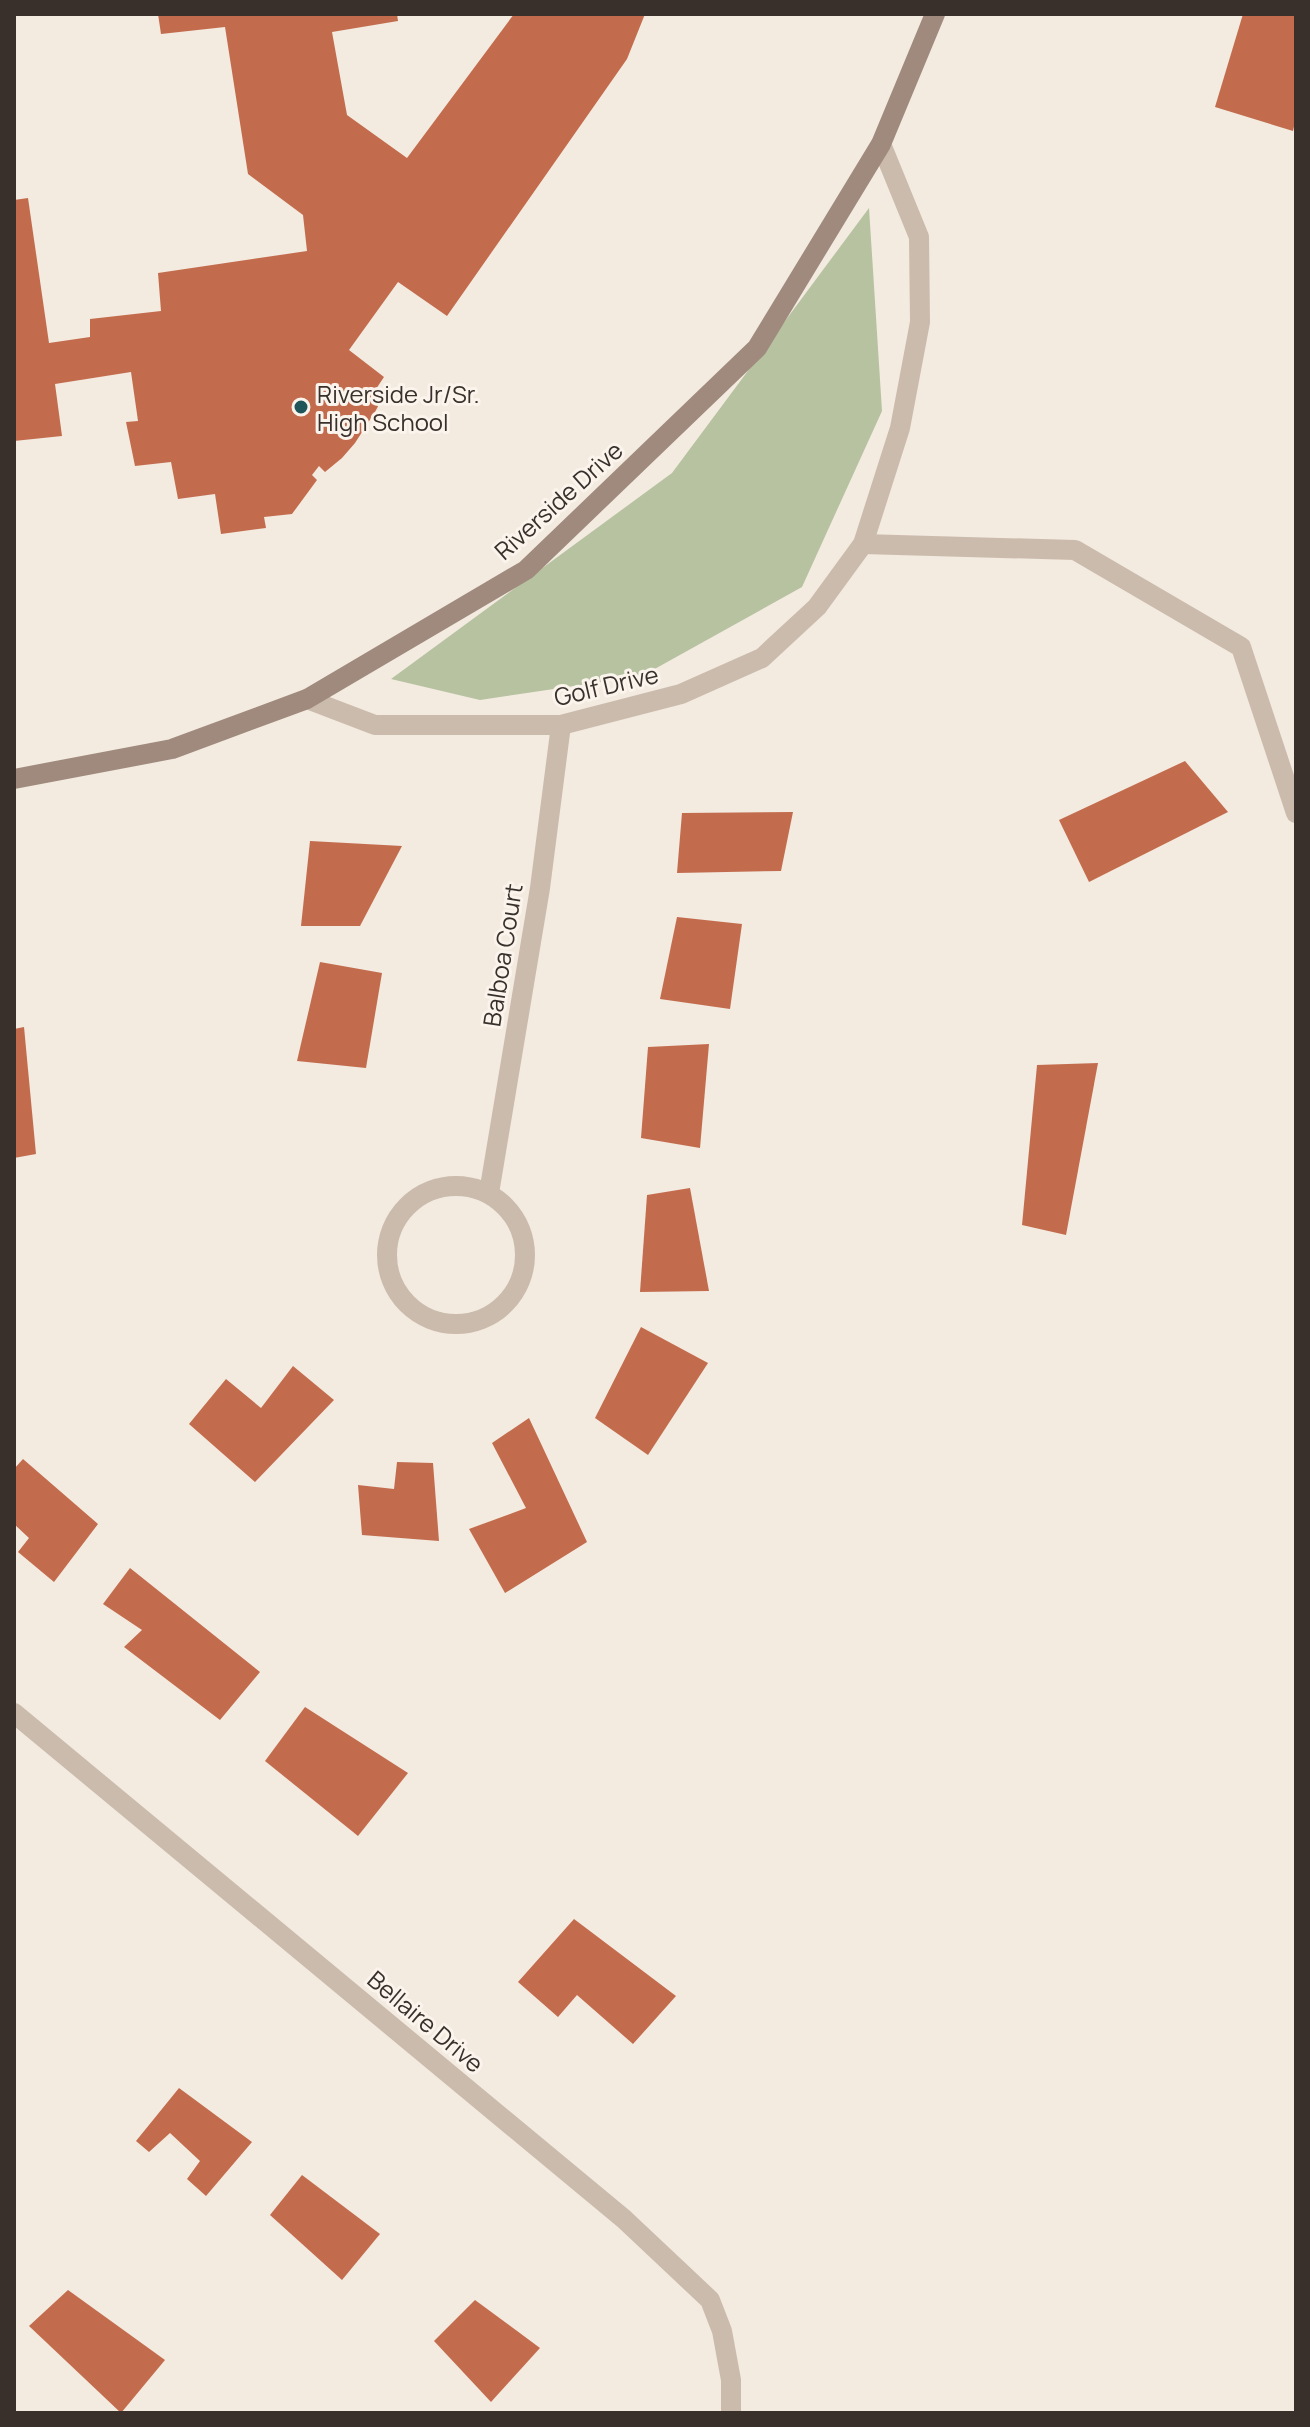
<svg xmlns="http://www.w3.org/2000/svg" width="1310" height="2427" font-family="Manrope,sans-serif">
<rect width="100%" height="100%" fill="#f3eae0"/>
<polygon fill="#b6c2a0" points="869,208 882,411 802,587 642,676 480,700 391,679 672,473"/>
<g fill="#c36c4d">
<polygon points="158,14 397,14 398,21 332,32 347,115 407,158 514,14 645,14 627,59 447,316 398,282 349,350 384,377 376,389 384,395 375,412 355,443 342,458 325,472 319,466 312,475 317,480 292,514 264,517 266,528 221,534 215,494 178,499 171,462 135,466 126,422 138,421 131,372 55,384 62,436 14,441 14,200 28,198 49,343 90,337 90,319 161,311 158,273 307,251 303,215 248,174 225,27 161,34"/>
<polygon points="1243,14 1296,14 1296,118 1293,131 1215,107"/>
<polygon points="1185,761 1228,812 1089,882 1059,820"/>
<polygon points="793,812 781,871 677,873 682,813"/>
<polygon points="310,841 402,846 360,926 301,926"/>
<polygon points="677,917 742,924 730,1009 660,999"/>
<polygon points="320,962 382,973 366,1068 297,1061"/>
<polygon points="24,1027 36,1154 14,1158 14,1029"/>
<polygon points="709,1044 700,1148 641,1138 648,1047"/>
<polygon points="1098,1063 1066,1235 1022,1225 1037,1065"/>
<polygon points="690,1188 709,1291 640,1292 647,1195"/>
<polygon points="641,1327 708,1363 648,1455 595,1418"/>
<polygon points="293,1366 334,1400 255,1482 189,1424 226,1379 261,1408"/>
<polygon points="529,1418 587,1542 505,1593 469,1529 526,1508 492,1443"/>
<polygon points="23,1459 98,1524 54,1582 18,1552 29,1538 14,1524 14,1469"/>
<polygon points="397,1462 433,1463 439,1541 362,1535 358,1485 394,1489"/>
<polygon points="130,1568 260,1672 220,1720 124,1647 142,1630 103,1604"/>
<polygon points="305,1707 408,1773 358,1836 265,1761"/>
<polygon points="574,1919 676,1996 633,2044 577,1995 558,2017 518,1982"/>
<polygon points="179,2088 252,2142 206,2196 187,2179 200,2161 170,2133 149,2152 136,2141"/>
<polygon points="302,2175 380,2234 342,2280 270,2215"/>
<polygon points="68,2290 165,2360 121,2413 29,2326"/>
<polygon points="475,2300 540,2348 491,2402 434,2341"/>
</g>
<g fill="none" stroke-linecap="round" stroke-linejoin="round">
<g stroke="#cbbbac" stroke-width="20">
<polyline points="863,544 1075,550 1241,647 1296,813"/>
<polyline points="307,699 375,725 561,725 681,694 762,658 817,607 863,544 900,428 920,322 919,237 881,144"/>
<circle cx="456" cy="1255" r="69"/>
<polyline points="489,1193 540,888 561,725"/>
<polyline points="14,1713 624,2219 710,2300 722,2331 731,2380 731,2413"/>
</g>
<polyline stroke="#9f8a7d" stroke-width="20" points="14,779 172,749 307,699 526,570 757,348 881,144 935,14"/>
</g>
<circle fill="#20555a" stroke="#faf4ed" stroke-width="3" cx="301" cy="407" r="8"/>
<g text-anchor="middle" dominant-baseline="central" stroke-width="6" stroke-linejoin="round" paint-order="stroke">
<g font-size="24" fill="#39302b" stroke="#faf4ed" text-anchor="start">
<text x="317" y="393">Riverside Jr/Sr.<tspan x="317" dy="28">High School</tspan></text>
</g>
<g font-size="24" fill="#39302b" stroke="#faf4ed">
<text transform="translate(558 500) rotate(-42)">Riverside Drive</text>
<text transform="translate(606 685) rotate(-13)">Golf Drive</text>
<text transform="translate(502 955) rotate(-81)">Balboa Court</text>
<text transform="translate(426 2021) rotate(40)">Bellaire Drive</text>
</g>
</g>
<rect width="1310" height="2427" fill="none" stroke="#39302b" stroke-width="32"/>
</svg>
